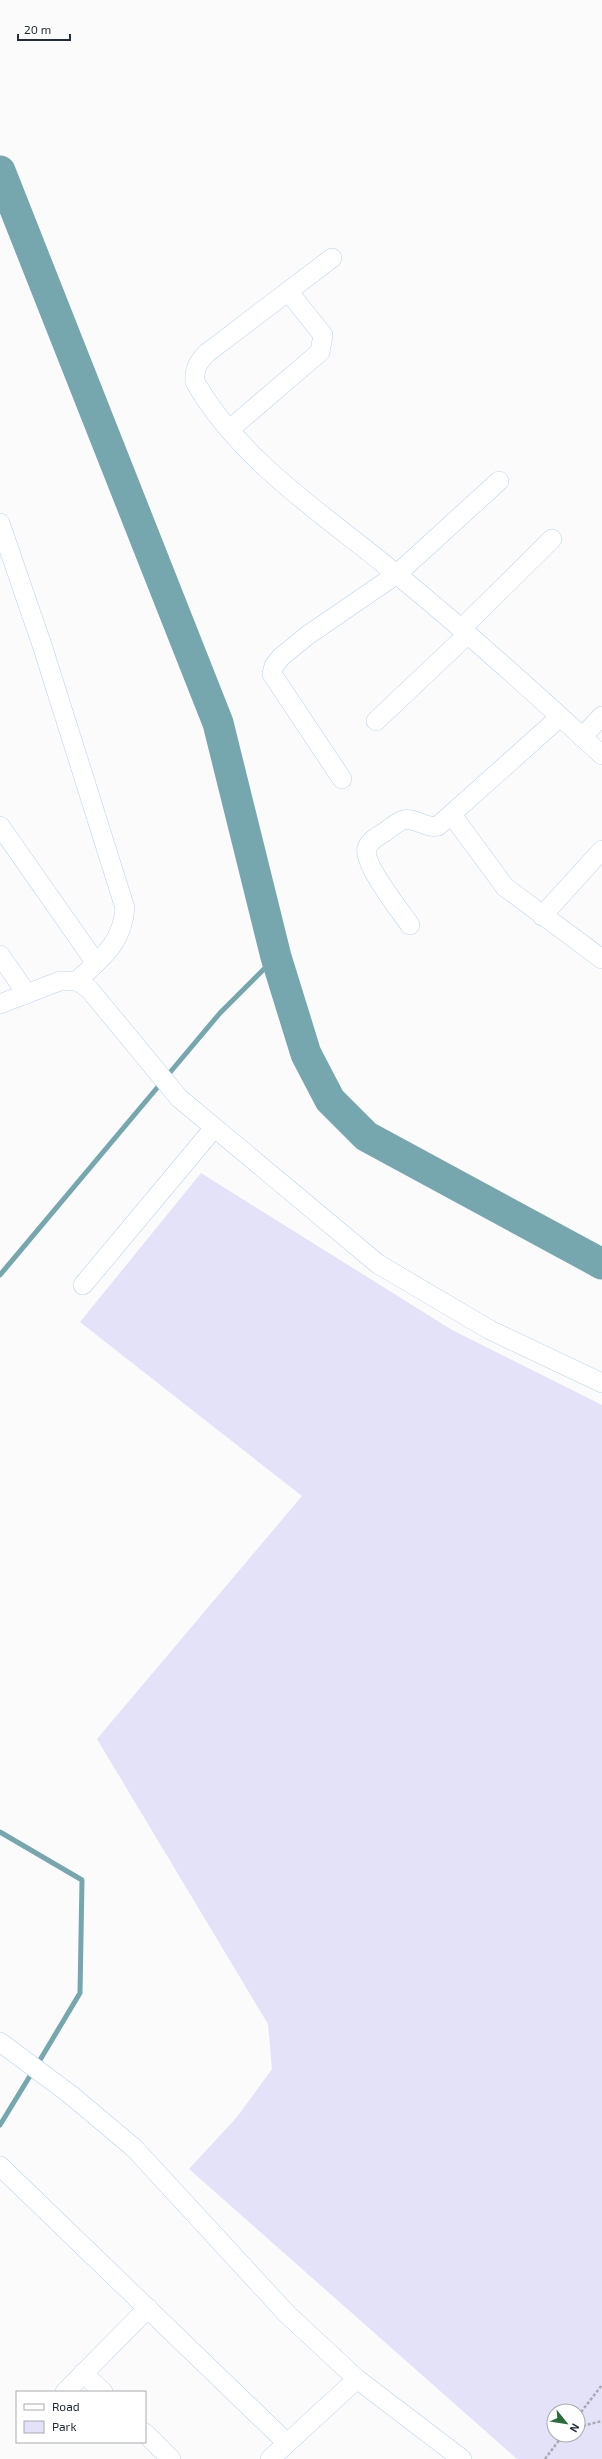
<svg xmlns="http://www.w3.org/2000/svg" width="602" height="2459" font-family="'Exo 2',sans-serif">
<rect width="100%" height="100%" fill="#fafbfa"/>
<path fill="#e3e2f9" fill-rule="evenodd" d="M 201,1173 L 452,1330 L 602,1405 L 602,2459 L 517,2459 L 189,2169 L 237,2117 L 272,2069 L 268,2024 L 97,1739 L 302,1496 L 80,1322 ZM 554,2411 L 578,2411 L 578,2435 L 554,2435 Z"/>
<g fill="none" stroke-linecap="round" stroke-linejoin="round">
<g stroke="#76a6ae" stroke-width="5">
<polyline points="167,1076 220,1013 276,957"/>
<polyline points="0,1275 162,1082"/>
<polyline points="0,1832 82,1880 80,1993 37,2065"/>
<polyline points="0,2125 33,2071"/>
</g>
<polyline stroke="#76a6ae" stroke-width="31" points="0,171 218,723 276,957 306,1054 330,1100 366,1136 602,1264"/>
<defs>
<g id="minor">
<path d="M 332,258 L 207,353 C 198,362 194,369 195,382 C 241,462 325,515 395,573 C 466,631 535,693 602,755"/>
<polyline points="230,429 320,352 323,335 288,291"/>
<path d="M 0,523 L 43,648 L 125,908 C 122,944 102,957 77,981"/>
<polyline points="461,629 552,539"/>
<polyline points="376,721 467,635"/>
<polyline points="582,737 602,716"/>
<polyline points="342,779 272,674 274,666 281,657 308,635 397,574 499,481"/>
<polyline points="452,815 505,887 602,959"/>
<polyline points="0,826 96,963"/>
<polyline points="542,916 602,850"/>
<path d="M 410,925 C 401,912 362,863 367,848 C 370,840 378,836 385,832 C 390,828 397,822 403,820 C 415,817 426,829 438,826 L 560,717"/>
<polyline points="0,955 27,994"/>
<polyline points="0,1004 60,981 77,981 89,989 179,1098 378,1264 490,1330 602,1383"/>
<polyline points="83,1285 214,1128"/>
<polyline points="0,2042 71,2095 134,2148 287,2314 357,2379 462,2459"/>
<polyline points="0,2166 287,2443"/>
<polyline points="83,2373 103,2392"/>
<polyline points="65,2392 148,2308"/>
<polyline points="145,2433 171,2459"/>
<polyline points="270,2459 357,2379"/>
</g>
</defs>
<use href="#minor" stroke="#b7d3ef" stroke-width="20"/>
<g stroke="#a7abaf" stroke-width="2.5" stroke-dasharray="3 2" stroke-linecap="butt">
<polyline points="578,2416 602,2385"/>
<polyline points="578,2427 602,2421"/>
<polyline points="545,2459 563,2435"/>
</g>
<use href="#minor" stroke="#fff" stroke-width="19"/>
</g>
<rect x="16" y="2391" width="130" height="52" fill="#ffffff" stroke="#a7abaf"/>
<rect x="24" y="2404" width="20" height="6" fill="#ffffff" stroke="#a7abaf"/>
<text x="52" y="2411" font-size="12" fill="#222d37">Road</text>
<rect x="24" y="2421" width="20" height="12" fill="#e3e2f9" stroke="#a7abaf"/>
<text x="52" y="2431" font-size="12" fill="#222d37">Park</text>
<g transform="translate(566 2423) rotate(120)"><circle r="19" fill="#ffffff" stroke="#a7abaf"/>
<path d="M0-3L7 15L0 10L-7 15Z" fill="#296d39"/>
<text y="-6" font-size="11" font-weight="bold" text-anchor="middle" fill="#222d37">N</text>
</g>
<path d="M18 34v6h52v-6" fill="none" stroke="#222d37" stroke-width="2"/>
<text x="24" y="34" font-size="12" fill="#222d37" stroke="#ffffff" stroke-width="3" paint-order="stroke">20 m</text>
</svg>
